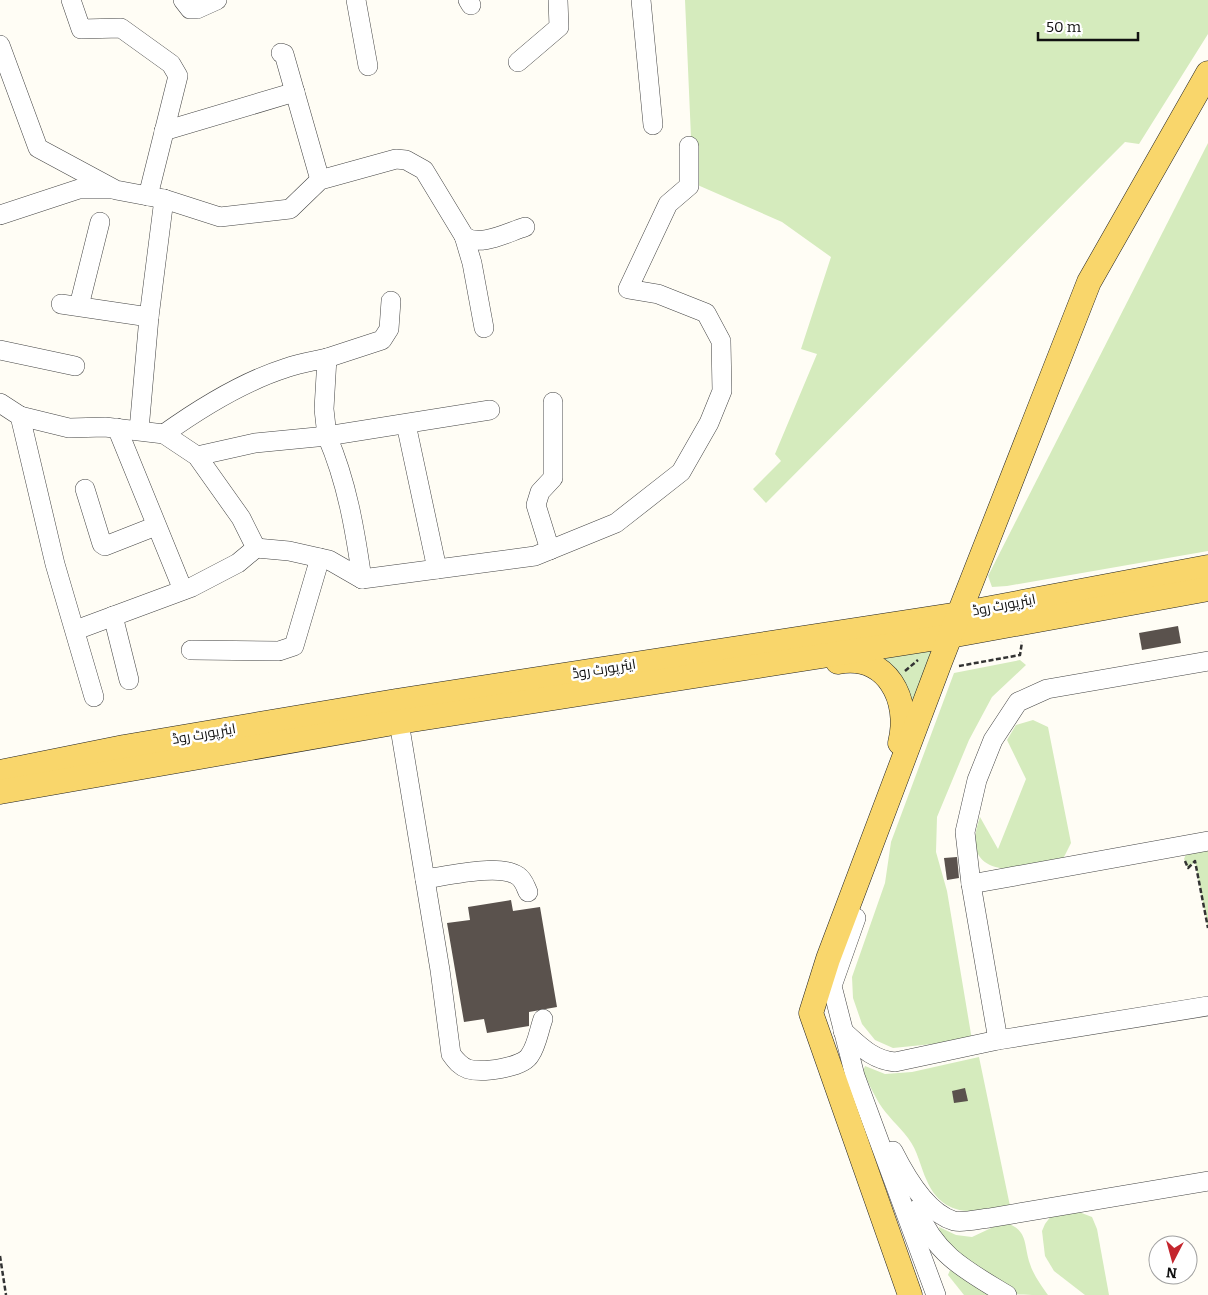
<svg xmlns="http://www.w3.org/2000/svg" width="1208" height="1295" font-family="Bitter,Cairo,serif">
<rect width="100%" height="100%" fill="#fffdf5"/>
<g fill="#d5ebbd">
<polygon points="685,0 1208,0 1208,34 1139,144 1125,142 766,503 753,489 781,461 775,454 817,354 801,349 831,257 782,222 693,183"/>
<polygon points="1208,143 1208,551 1007,586 992,587 988,576"/>
<polygon points="936,646 910,708 872,661"/>
<polygon points="1020,660 1026,665 992,697 969,740 937,817 936,852 947,891 972,1040 893,1048 875,1040 862,1024 853,998 852,977 885,883 891,842 954,673"/>
<path d="M 1033,720 L 1048,727 L 1071,843 L 1063,859 L 1007,869 C 974,866 970,845 980,817 L 998,849 L 1026,779 L 1007,740 L 1016,725 Z"/>
<polygon points="1208,849 1208,928 1195,862 1188,868 1184,859 1187,852"/>
<path d="M 979,1057 L 1010,1206 C 976,1214 943,1218 927,1181 C 920,1166 918,1151 908,1138 C 899,1126 887,1116 879,1103 C 873,1093 868,1082 863,1071 L 865,1066 L 885,1074 L 912,1072 Z"/>
<polygon points="1079,1212 1092,1217 1097,1229 1109,1295 1085,1295 1054,1271 1045,1256 1042,1231 1045,1224 1051,1216"/>
<path d="M 1004,1222 C 1029,1230 1023,1243 1030,1264 C 1033,1274 1042,1287 1048,1295 C 1039,1295 1023,1295 1014,1294 C 992,1285 941,1251 939,1227 L 956,1235 L 972,1237 Z"/>
<polygon points="950,1270 992,1295 964,1295 948,1275"/>
</g>
<g fill="#5a524d">
<polygon points="1178,626 1181,643 1142,650 1139,633"/>
<polygon points="957,857 959,878 947,880 944,858"/>
<polygon points="511,900 513,911 540,907 557,1007 529,1012 529,1026 487,1033 484,1019 464,1022 447,923 470,920 468,907"/>
<polygon points="965,1088 968,1101 954,1103 952,1091"/>
</g>
<g fill="none" stroke-linecap="round" stroke-linejoin="round">
<defs>
<g id="minor">
<polyline points="71,0 81,29 121,28 171,64 178,76 148,196"/>
<polyline points="183,0 190,9 197,9 217,0"/>
<polyline points="356,0 368,66"/>
<polyline points="468,0 471,5"/>
<polyline points="641,0 653,125"/>
<path d="M 0,45 L 38,148 L 116,190 L 164,199 L 220,217 L 290,209 L 320,180 L 396,159 L 406,160 L 424,170 L 464,236 C 479,248 508,232 525,227"/>
<polyline points="281,53 284,54 320,180"/>
<polyline points="518,62 559,27 558,0"/>
<polyline points="164,131 295,92"/>
<polyline points="0,215 79,189 112,189"/>
<polyline points="464,236 472,263 484,328"/>
<polyline points="61,304 149,317"/>
<polyline points="79,306 100,222"/>
<polyline points="0,350 75,366"/>
<polyline points="327,358 382,340 389,329 391,301"/>
<polyline points="0,403 20,416 55,564 94,697"/>
<polyline points="20,416 69,428 105,427 164,434 197,456 241,518 256,548 238,563 192,587 76,630"/>
<polyline points="406,424 437,569"/>
<polyline points="117,428 183,590"/>
<polyline points="139,430 149,317 164,199"/>
<path d="M 164,434 C 199,409 245,381 286,368 C 299,363 314,361 327,358 L 324,409 L 327,436 L 490,410"/>
<path d="M 197,456 L 255,443 L 327,436 C 347,482 355,530 362,579 L 329,560 L 289,551 L 256,548"/>
<polyline points="85,489 102,544 105,546 156,526"/>
<polyline points="550,550 536,505 540,492 553,478 553,402"/>
<polyline points="362,579 535,556 616,523 681,472 709,423 722,391 721,341 706,313 658,294 628,289 668,204 689,186 689,146"/>
<polyline points="113,616 129,680"/>
<polyline points="191,650 279,651 294,646 320,558"/>
<polyline points="1208,661 1047,689 1018,702 993,740 977,780 965,832 971,884 1208,841"/>
<path d="M 397,710 L 440,970 L 451,1054 C 456,1061 460,1066 468,1069 C 482,1073 523,1068 530,1055 C 537,1045 539,1030 543,1019"/>
<path d="M 425,879 C 447,876 500,863 518,876 C 524,880 525,886 528,892"/>
<polyline points="971,884 998,1040"/>
<polyline points="856,918 832,986 855,1076 936,1295"/>
<path d="M 843,1031 C 859,1045 872,1060 895,1062 L 998,1040 L 1208,1006"/>
<path d="M 893,1151 C 905,1175 927,1213 954,1221 C 964,1223 979,1219 989,1218 L 1208,1181"/>
<path d="M 917,1209 C 935,1255 967,1271 1007,1295"/>
</g>
<g id="major">
<path d="M 838,662 C 887,653 911,700 900,743"/>
<polyline points="0,772 124,747 396,701 959,614 1208,567"/>
<polyline points="0,792 399,722 950,636 1208,589"/>
<polyline points="910,1295 811,1013 828,959 940,662 1089,282 1208,73"/>
</g>
</defs>
<use href="#minor" stroke="#444" stroke-width="20"/>
<use href="#major" stroke="#222" stroke-width="25"/>
<g stroke="#333" stroke-width="2.5" stroke-dasharray="5 2.5" stroke-linecap="butt">
<polyline points="959,666 1020,655 1022,642"/>
<polyline points="905,671 918,660"/>
<polyline points="1185,861 1188,868 1195,861 1208,928"/>
<polyline points="0,1256 6,1295"/>
</g>
<use href="#minor" stroke="#fff" stroke-width="19"/>
<use href="#major" stroke="#f9d66b" stroke-width="24"/>
</g>
<g text-anchor="middle" dominant-baseline="central" stroke-width="5" stroke-linejoin="round" paint-order="stroke">
<g font-size="14" fill="#111" stroke="#fff">
<text transform="translate(1004 605) rotate(-11)">ایئرپورٹ روڈ</text>
<text transform="translate(604 669) rotate(-9)">ایئرپورٹ روڈ</text>
<text transform="translate(204 734) rotate(-10)">ایئرپورٹ روڈ</text>
</g>
</g>
<g transform="translate(1173 1260) rotate(186)"><circle r="24" fill="#ffffff" stroke="#a0a0a0"/>
<path d="M0-4L9 19L0 12L-9 19Z" fill="#c4262e"/>
<text y="-8" font-size="14" font-weight="bold" text-anchor="middle" fill="#111111">N</text>
</g>
<path d="M1038 32v8h100v-8" fill="none" stroke="#111111" stroke-width="2.5"/>
<text x="1046" y="32" font-size="15" fill="#111111" stroke="#ffffff" stroke-width="4" paint-order="stroke">50 m</text>
</svg>
